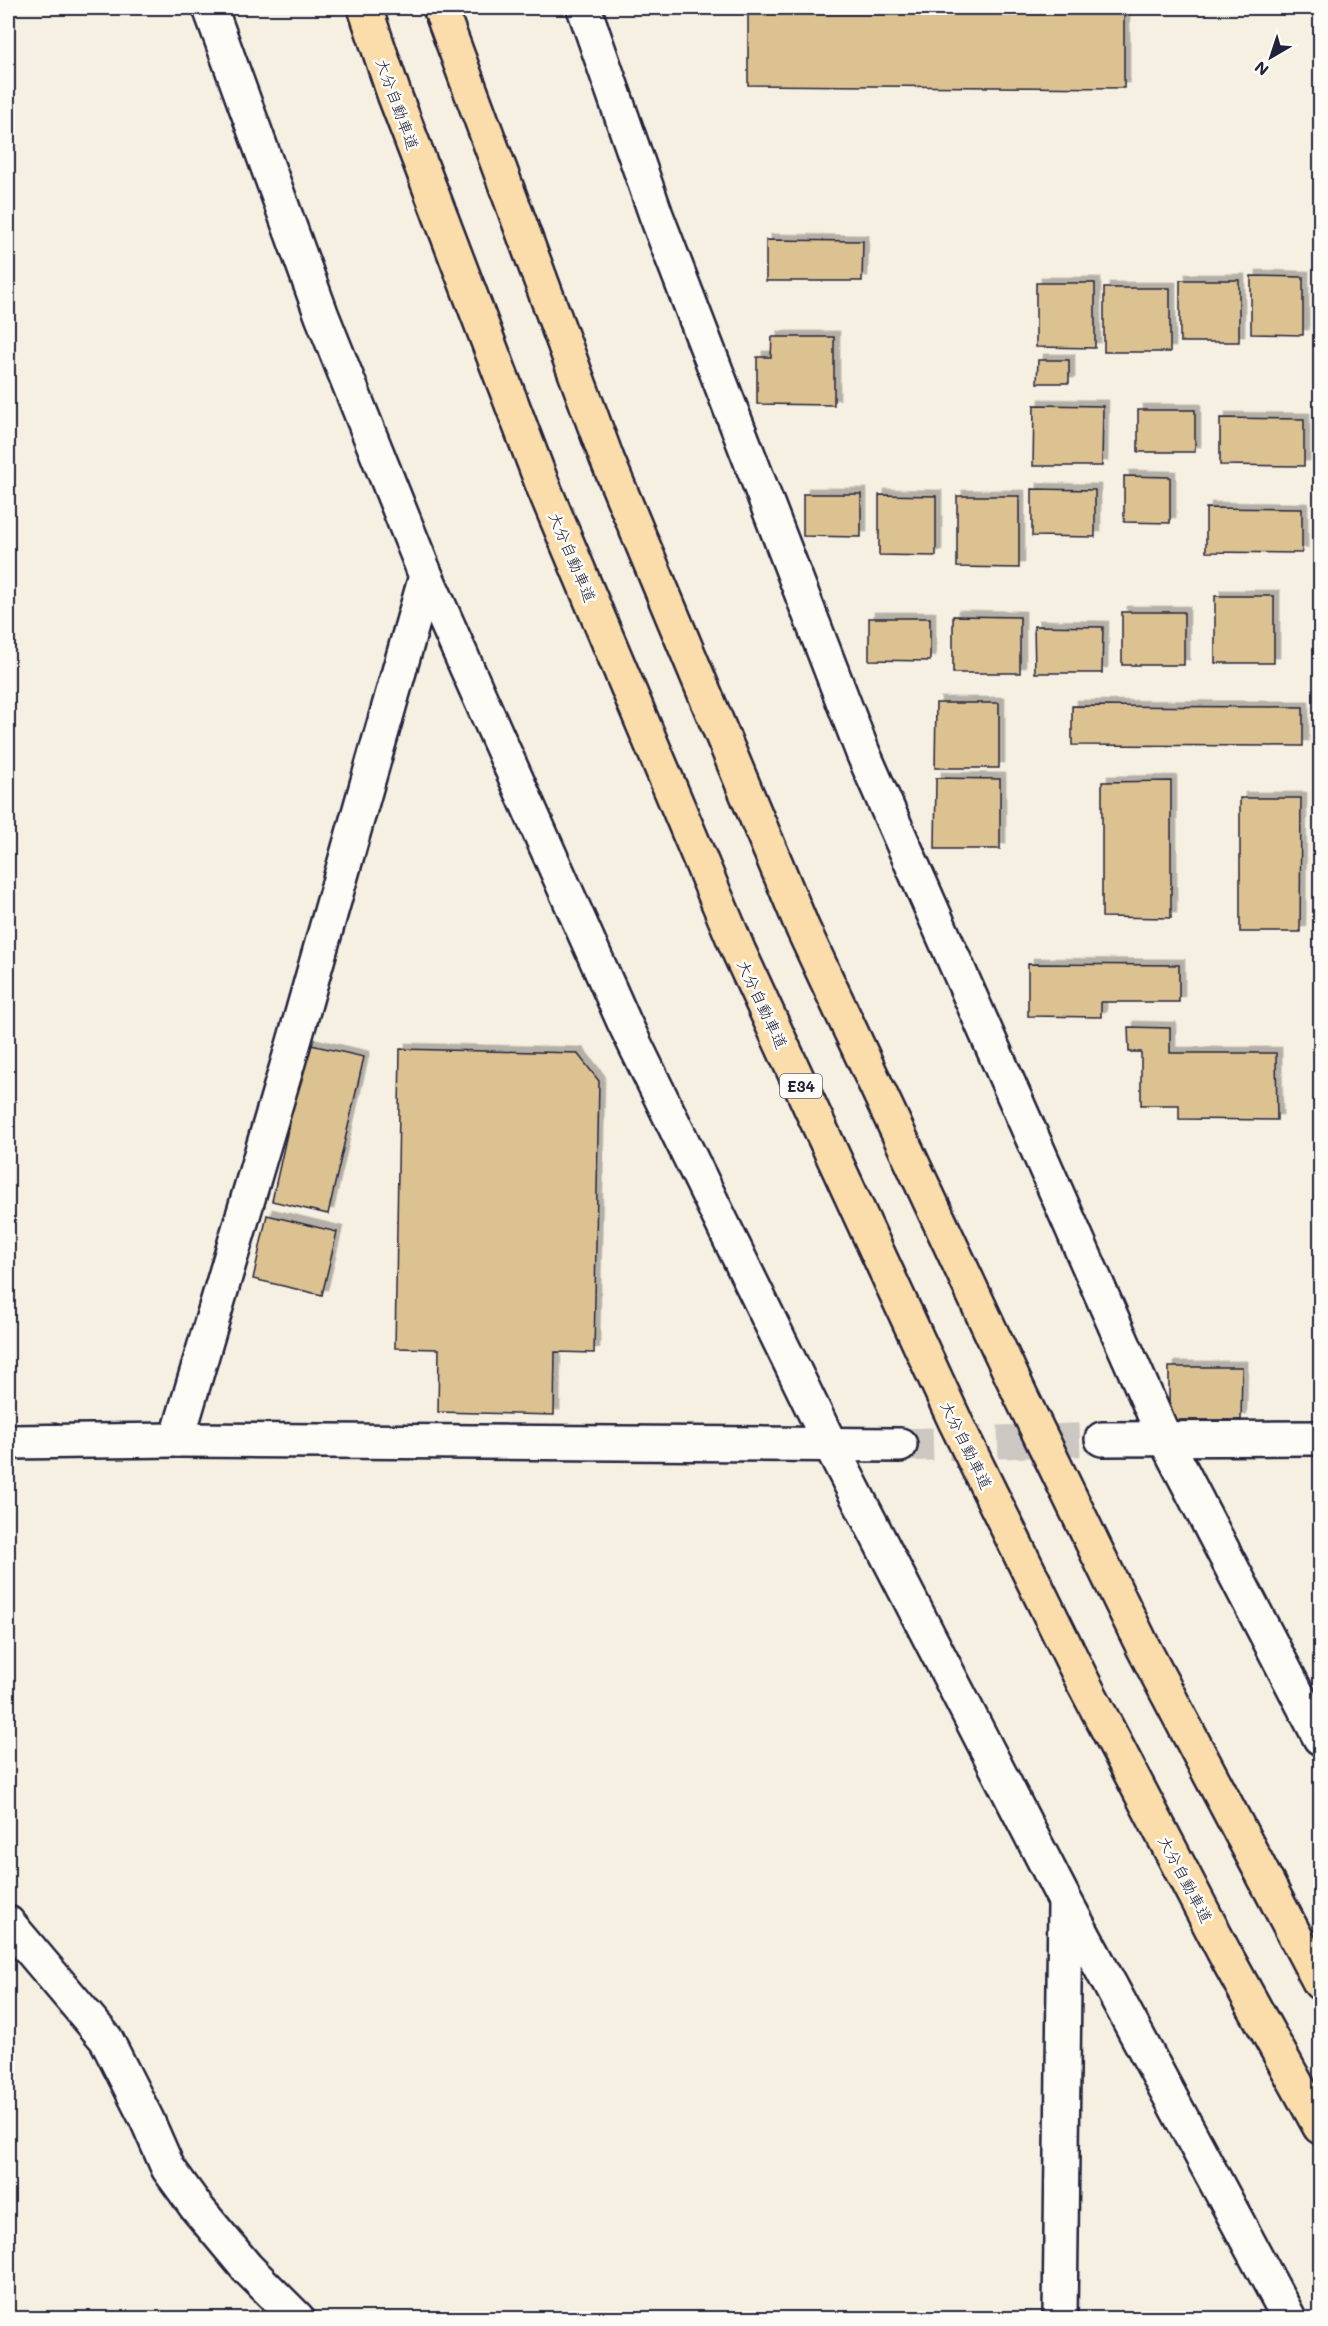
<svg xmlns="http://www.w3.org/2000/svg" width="1328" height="2326" font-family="Mali,'Klee One',sans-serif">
<defs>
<filter id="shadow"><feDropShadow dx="5.5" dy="-5.5" stdDeviation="0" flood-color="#0004"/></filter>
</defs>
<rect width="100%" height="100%" fill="#f6f0e3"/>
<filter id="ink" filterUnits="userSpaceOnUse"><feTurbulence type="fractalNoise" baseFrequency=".0167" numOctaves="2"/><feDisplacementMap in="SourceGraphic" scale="12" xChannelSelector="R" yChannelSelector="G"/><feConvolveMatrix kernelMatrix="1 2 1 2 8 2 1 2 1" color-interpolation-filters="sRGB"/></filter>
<g filter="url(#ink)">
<g fill="#dcc191" stroke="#22223b" stroke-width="1.5" filter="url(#shadow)">
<polygon points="748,8 1124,8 1124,88 748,85"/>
<polygon points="766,240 863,241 862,281 766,281"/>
<polygon points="1251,276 1303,277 1303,335 1251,334"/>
<rect x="1180" y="280" width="59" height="62"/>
<polygon points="1036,283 1095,283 1095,348 1036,347"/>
<rect x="1104" y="288" width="66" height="64"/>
<polygon points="772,337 834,337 834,405 757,404 757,357 771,357"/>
<polygon points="1038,360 1069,360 1069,383 1037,383"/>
<polygon points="1034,405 1103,406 1102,466 1033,466"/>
<rect x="1138" y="410" width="57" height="42"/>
<polygon points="1220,418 1304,419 1304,466 1220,465"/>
<polygon points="1124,476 1170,477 1170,523 1124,522"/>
<polygon points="1032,489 1095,490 1095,537 1032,536"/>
<polygon points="803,494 861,494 861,537 803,536"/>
<polygon points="879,495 936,496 936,556 879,555"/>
<polygon points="957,496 1019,496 1019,568 957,567"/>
<polygon points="1206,508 1302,509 1302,553 1206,552"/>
<rect x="1215" y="596" width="59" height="67"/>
<rect x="1122" y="612" width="62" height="53"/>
<polygon points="953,616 1020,617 1020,673 953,673"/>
<polygon points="869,618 930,618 930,661 869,660"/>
<polygon points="1034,626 1103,627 1102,673 1035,673"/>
<polygon points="936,703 999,703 999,768 935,768"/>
<polygon points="1072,706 1303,707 1303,746 1072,745"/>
<polygon points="936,778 1000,779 1000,849 935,849"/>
<polygon points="1171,781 1171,918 1102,917 1102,782"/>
<polygon points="1240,798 1301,798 1300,932 1240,932"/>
<polygon points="1028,964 1179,965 1179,1002 1101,1002 1101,1017 1028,1016"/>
<polygon points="1128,1027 1170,1028 1170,1053 1276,1053 1277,1120 1179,1119 1179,1105 1141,1105 1141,1052 1129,1052"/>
<polygon points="307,1044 364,1057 328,1214 272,1201"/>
<polygon points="400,1049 577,1053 599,1081 594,1353 555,1352 554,1415 438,1412 439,1349 395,1348"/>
<polygon points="267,1215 337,1232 322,1295 253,1279"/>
<polygon points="1169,1367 1242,1367 1241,1420 1169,1420"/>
</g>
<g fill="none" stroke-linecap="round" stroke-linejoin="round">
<polyline stroke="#ccc7c1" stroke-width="33" stroke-dasharray="33 16" stroke-linecap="butt" points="900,1445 1102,1439"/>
<defs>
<g id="minor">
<polyline points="210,8 322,316 426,576 624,1022 830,1444 1065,1901 1289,2318"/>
<polyline points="584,8 656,215 863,753 1165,1439 1320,1738"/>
<polyline points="1102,1439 1320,1438"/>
<polyline points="177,1440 294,1042 426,576"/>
<polyline points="8,1442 177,1440 900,1445"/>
<polyline points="8,1923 106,2039 147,2120 168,2168 197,2208 247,2268 297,2318"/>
<polyline points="1060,2318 1065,1903"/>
</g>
<g id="highway">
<polyline points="365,8 394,94 543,486 739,952 956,1423 1082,1680 1227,1958 1320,2127"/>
<polyline points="440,8 607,459 803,929 1021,1396 1144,1649 1320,1983"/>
</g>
</defs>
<use href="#minor" stroke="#22223b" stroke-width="38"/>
<use href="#highway" stroke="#22223b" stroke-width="38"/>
<use href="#minor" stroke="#fdfcf7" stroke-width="33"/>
<use href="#highway" stroke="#fbddab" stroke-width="33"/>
</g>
</g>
<g text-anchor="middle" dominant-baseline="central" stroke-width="5" stroke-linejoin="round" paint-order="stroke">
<rect fill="#fdfcf7" stroke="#646373" stroke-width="1.5" x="780" y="1074" width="42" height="24" rx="4.5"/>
<g font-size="15" font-weight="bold" fill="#22223b">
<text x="801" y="1086">E34</text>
</g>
<g font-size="16" fill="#22223b" stroke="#fdfcf7">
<text transform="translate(398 104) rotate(70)">大分自動車道</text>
<text transform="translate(573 557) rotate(67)">大分自動車道</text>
<text transform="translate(763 1004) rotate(65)">大分自動車道</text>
<text transform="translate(967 1445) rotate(64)">大分自動車道</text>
<text transform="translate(1186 1879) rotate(62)">大分自動車道</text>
</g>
</g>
<rect width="1328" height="2326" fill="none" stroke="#fdfcf7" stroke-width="30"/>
<rect x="15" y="15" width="1298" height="2296" fill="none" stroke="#22223b" stroke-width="2" filter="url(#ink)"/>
<g transform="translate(1271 57) rotate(219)" stroke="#fdfcf7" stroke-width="4.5" paint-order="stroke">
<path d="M0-4.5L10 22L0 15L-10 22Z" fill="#22223b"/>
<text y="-9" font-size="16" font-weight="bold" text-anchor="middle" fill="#22223b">N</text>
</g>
</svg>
